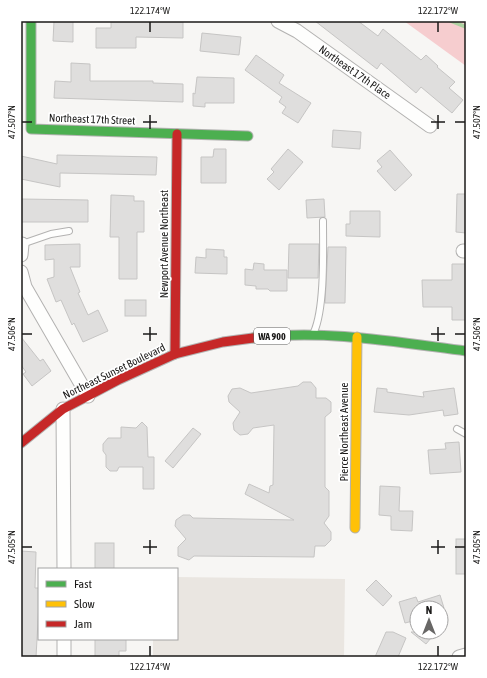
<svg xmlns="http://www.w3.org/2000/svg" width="487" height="678" font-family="'Asap Condensed',sans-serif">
<rect width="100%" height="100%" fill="#f7f6f4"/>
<polygon fill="#eae6e1" points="177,577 345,579 344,657 153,657 153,639 177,639"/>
<polygon fill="#f6cdcf" points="404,21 466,21 466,66"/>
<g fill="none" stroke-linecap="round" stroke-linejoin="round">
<polyline stroke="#add2a1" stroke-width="4" points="451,21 466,27"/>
</g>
<g fill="#dfdedd" stroke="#c6c5c4">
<polygon points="54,21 73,21 73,42 53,41"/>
<polygon points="315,21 358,21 378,36 383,29 421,60 426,55 438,66 437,67 455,82 449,88 463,100 452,113 421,87 416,93 381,63 377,69"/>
<polygon points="111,22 183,22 183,38 136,37 136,48 96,48 96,28 111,28"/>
<polygon points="202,33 241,37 239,55 200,51"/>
<polygon points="256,55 284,75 279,83 311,103 298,123 282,113 286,107 279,102 282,97 245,70"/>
<polygon points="71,63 90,64 90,81 153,81 153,83 183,84 183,102 54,98 55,81 71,82"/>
<polygon points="197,77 234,78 234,103 205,103 205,107 193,106 193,93 195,94"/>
<polygon points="333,130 361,132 360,149 332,147"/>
<polygon points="214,149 226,149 226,183 201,183 201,157 213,157"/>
<polygon points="288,149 303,162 279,190 267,179 274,172 271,169"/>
<polygon points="390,150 412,175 395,191 377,171 382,167 377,161"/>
<polygon points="57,155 157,157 156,175 60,173 60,187 21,179 21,156 57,164"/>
<polygon points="457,194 466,194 466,233 456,232"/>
<polygon points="111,195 134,196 134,201 144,201 144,232 137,232 137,279 119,279 119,237 110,237"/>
<polygon points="21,199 88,200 88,222 21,222"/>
<polygon points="324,199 325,217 307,218 306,200"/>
<polygon points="350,211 380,211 380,237 346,236 346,224 350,224"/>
<polygon points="80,244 80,267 70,267 80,292 78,293 88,315 98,310 108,331 83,342 74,323 72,325 61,300 56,302 47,279 54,277 54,259 45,260 45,245"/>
<polygon points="289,244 319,244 318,278 288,278"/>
<polygon points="328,247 346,247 345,303 325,303"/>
<polygon points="206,249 224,250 224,257 227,257 227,274 195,273 196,257 206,258"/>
<polygon points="254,263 264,264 264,270 287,270 287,291 270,291 268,289 256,289 256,286 245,285 245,269 253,270"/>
<polygon points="452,264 466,264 466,320 452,320 452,307 423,307 422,280 452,280"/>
<rect x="125" y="300" width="21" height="16"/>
<polygon points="21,337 40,361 43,359 51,371 32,386 23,374 26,372 21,365"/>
<polygon points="303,382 311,382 316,388 316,398 326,398 331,402 331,412 325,417 325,487 329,491 329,516 324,523 331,532 331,540 325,546 315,546 314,557 194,556 189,560 178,556 178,547 186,539 175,526 176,520 183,515 190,515 193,518 294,520 245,494 249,484 269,493 270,486 273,485 274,425 253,428 248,434 240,435 234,430 233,423 240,412 229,402 228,396 232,389 240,388 251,393 298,386"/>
<polygon points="377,388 387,389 387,392 424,397 423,392 454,388 458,414 444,416 443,410 409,415 374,412"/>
<polygon points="142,422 147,427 148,457 154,457 154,489 143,489 143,467 119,467 117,471 110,471 106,467 106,455 103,451 103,444 108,438 121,438 121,427 136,428"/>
<polygon points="193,428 201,434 173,468 165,461"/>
<polygon points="459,442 461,472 430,474 428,450 446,449 445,443"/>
<polygon points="380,486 400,487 399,511 413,511 412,531 391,530 391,516 379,515"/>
<rect x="456" y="539" width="10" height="35"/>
<rect x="95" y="543" width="19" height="26"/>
<polygon points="21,551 36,552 35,588 39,588 39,603 36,657 22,657"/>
<polygon points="376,580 392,596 383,606 366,590"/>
<polygon points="440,595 444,608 417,608 417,620 405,623 399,602 416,597 418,602"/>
<polygon points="386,632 393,632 406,638 398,657 375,657"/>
<polygon points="411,632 436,632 426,644"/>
<polygon points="95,639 126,639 126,651 119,651 119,657 95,657"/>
</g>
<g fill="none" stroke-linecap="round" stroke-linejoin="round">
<defs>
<g id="lane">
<polyline points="22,244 51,234 69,231"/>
<path d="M 314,332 C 325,307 323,249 323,221"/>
<polyline points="457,429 466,434"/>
</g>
<g id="street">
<polyline points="278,21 297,31 430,126"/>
<polyline points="463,251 466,251"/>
<polyline points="21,255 22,244"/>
<polyline points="21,272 25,287 88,396"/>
<polyline points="63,409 64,569"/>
<polyline points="64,639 64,657"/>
<polyline points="459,657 466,655"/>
</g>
<g id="fast">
<polyline points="31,21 31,129 248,136"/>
<path d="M 253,338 C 324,329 396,342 466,351"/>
</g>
<polyline id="slow" points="355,528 357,337"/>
<g id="jam">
<polyline points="175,354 177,134"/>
<polyline points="21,443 63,409 118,380 175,354 223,342 253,338"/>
</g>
</defs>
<use href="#lane" stroke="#b3b2b1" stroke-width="8"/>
<use href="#street" stroke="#b3b2b1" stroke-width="15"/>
<use href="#fast" stroke="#b3b2b1" stroke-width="11"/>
<use href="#slow" stroke="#b3b2b1" stroke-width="11"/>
<use href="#jam" stroke="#b3b2b1" stroke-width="11"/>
<use href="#lane" stroke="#fefefd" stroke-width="6"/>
<use href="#street" stroke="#fefefd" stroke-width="13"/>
<use href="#fast" stroke="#4caf50" stroke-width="9"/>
<use href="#slow" stroke="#ffc107" stroke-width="9"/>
<use href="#jam" stroke="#c62828" stroke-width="9"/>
</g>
<path fill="none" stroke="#1b1a19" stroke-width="1.5" d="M 150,22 L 150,32M 438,22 L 438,32M 150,115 L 150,129M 438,115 L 438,129M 22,122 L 32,122M 143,122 L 157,122M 431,122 L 445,122M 455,122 L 465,122M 150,327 L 150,341M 438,327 L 438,341M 22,334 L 32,334M 143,334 L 157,334M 431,334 L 445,334M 455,334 L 465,334M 150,540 L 150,554M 438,540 L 438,554M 22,547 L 32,547M 143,547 L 157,547M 431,547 L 445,547M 455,547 L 465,547M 150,646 L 150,656M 438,646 L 438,656"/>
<g text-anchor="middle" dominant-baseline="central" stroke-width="3.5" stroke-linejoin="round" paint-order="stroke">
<rect fill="#fff" stroke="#5f5f5e" stroke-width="1" x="254" y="328" width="36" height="16" rx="3"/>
<g font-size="10" font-weight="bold" fill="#1b1a19">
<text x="272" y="336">WA 900</text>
</g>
<g font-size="11" fill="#1b1a19" stroke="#fff">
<text transform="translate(355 72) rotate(35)">Northeast 17th Place</text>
<text transform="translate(92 119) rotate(2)">Northeast 17th Street</text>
<text transform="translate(164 244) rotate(-90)">Newport Avenue Northeast</text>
<text transform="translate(114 371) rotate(-26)">Northeast Sunset Boulevard</text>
<text transform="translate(344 432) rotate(-90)">Pierce Northeast Avenue</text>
</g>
</g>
<rect width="487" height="678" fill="none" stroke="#ffffff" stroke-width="44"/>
<rect x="38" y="568" width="140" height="72" fill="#ffffff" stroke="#a4a3a3"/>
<rect x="46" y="581" width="20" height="6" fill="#4caf50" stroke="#a4a3a3"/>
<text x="74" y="588" font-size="12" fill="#1b1a19">Fast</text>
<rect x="46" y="601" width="20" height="6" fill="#ffc107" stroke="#a4a3a3"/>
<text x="74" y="608" font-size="12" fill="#1b1a19">Slow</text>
<rect x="46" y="621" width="20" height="6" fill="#c62828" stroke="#a4a3a3"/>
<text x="74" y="628" font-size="12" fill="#1b1a19">Jam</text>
<g transform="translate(429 620)"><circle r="19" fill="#ffffff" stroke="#a4a3a3"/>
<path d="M0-3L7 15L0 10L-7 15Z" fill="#686766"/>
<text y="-6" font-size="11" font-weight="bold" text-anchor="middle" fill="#1b1a19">N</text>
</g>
<rect x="22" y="22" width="443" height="634" fill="none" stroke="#1b1a19" stroke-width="1.5"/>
<g font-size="10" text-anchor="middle" fill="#1b1a19">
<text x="150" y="14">122.174°W</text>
<text x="438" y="14">122.172°W</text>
<text transform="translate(11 122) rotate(-90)" y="4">47.507°N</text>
<text transform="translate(476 122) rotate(-90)" y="4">47.507°N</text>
<text transform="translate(11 334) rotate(-90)" y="4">47.506°N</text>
<text transform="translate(476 334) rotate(-90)" y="4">47.506°N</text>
<text transform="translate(11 547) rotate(-90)" y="4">47.505°N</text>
<text transform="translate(476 547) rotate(-90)" y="4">47.505°N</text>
<text x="150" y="670">122.174°W</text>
<text x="438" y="670">122.172°W</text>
</g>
</svg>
